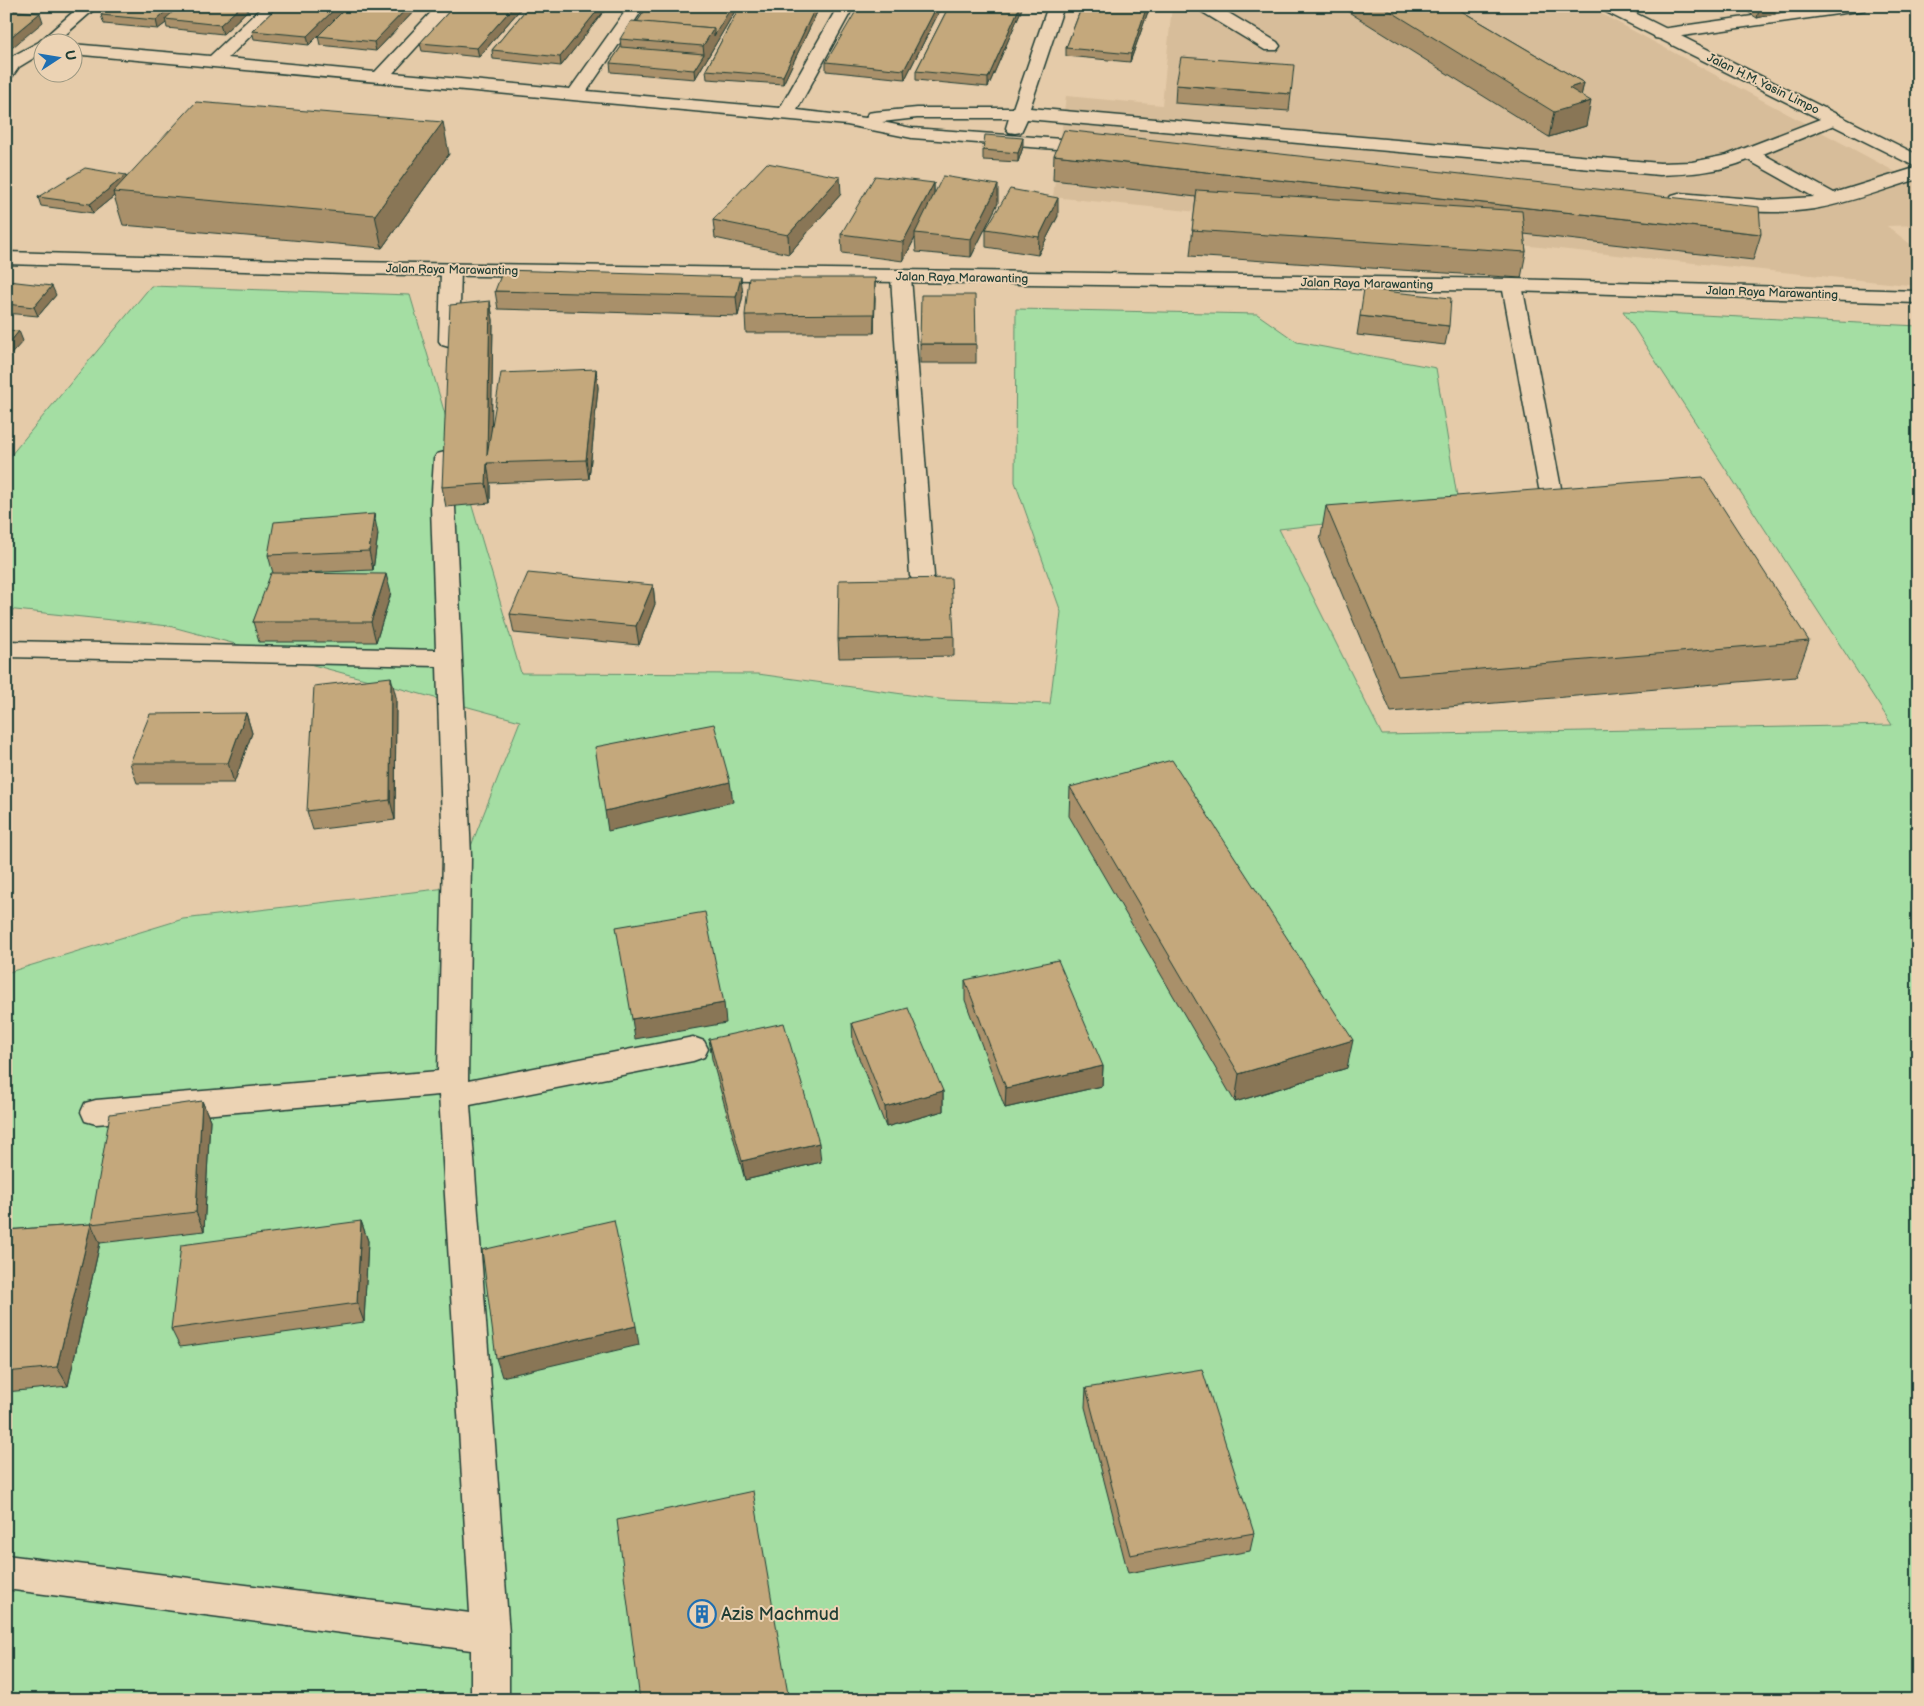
<svg xmlns="http://www.w3.org/2000/svg" width="1924" height="1706" font-family="'Balsamiq Sans',sans-serif">
<rect width="100%" height="100%" fill="#e5cba9"/>
<filter id="ink" filterUnits="userSpaceOnUse"><feTurbulence type="fractalNoise" baseFrequency=".02" numOctaves="2"/><feDisplacementMap in="SourceGraphic" scale="10" xChannelSelector="R" yChannelSelector="G"/><feConvolveMatrix kernelMatrix="1 2 1 2 8 2 1 2 1" color-interpolation-filters="sRGB"/></filter>
<g filter="url(#ink)">
<polygon fill="#d7bd9a" points="1172,6 1587,6 1918,184 1918,225 1887,226 1918,250 1918,286 1053,197 1066,96 1162,105"/>
<polygon fill="#a4dea3" stroke="#628e6c" points="151,286 410,295 521,673 758,674 946,700 1050,704 1061,612 1015,482 1016,309 1257,314 1297,342 1436,368 1459,509 1279,529 1382,735 1892,725 1623,311 1918,326 1918,1700 6,1700 6,973 183,919 455,887 520,721 169,626 6,609 6,461"/>
<g fill="none" stroke-linecap="round" stroke-linejoin="round">
<defs>
<polygon id="lane" points="1512,279 1519,281 1522,285 1561,488 1558,493 1550,495 1542,493 1539,488 1502,285 1505,281"/>
<g id="street">
<polygon points="80,6 98,6 57,42 42,42 42,53 19,67 12,77 6,78 7,59 39,42"/>
<path d="M 263,6 L 281,6 L 228,58 L 375,72 L 437,6 L 454,6 L 393,73 L 570,89 L 629,6 L 645,6 L 587,91 L 780,108 L 838,6 L 854,6 L 797,110 L 866,118 L 868,113 L 874,112 L 917,108 L 1013,108 L 1048,6 L 1064,6 L 1030,108 L 1660,163 L 1692,162 L 1727,155 L 1833,114 L 1839,115 L 1842,119 L 1839,123 L 1763,154 L 1834,193 L 1918,167 L 1918,179 C 1883,190 1849,203 1814,209 C 1769,216 1724,209 1679,205 L 1672,203 L 1669,199 L 1672,195 L 1679,193 L 1763,200 L 1814,197 L 1748,160 C 1720,172 1689,174 1660,175 L 1027,119 L 1021,132 L 1015,133 L 1009,132 L 1006,128 L 1009,118 L 917,118 L 882,122 L 912,128 L 1102,142 L 1105,146 L 1102,150 L 1096,152 L 912,138 L 847,125 L 72,54 L 72,44 L 210,56 Z"/>
<polygon points="1197,6 1217,6 1277,42 1280,46 1277,50 1265,50 1199,10"/>
<polygon points="1822,6 1867,6 1865,10 1859,11 1661,39 1655,38 1653,34 1655,30 1661,29"/>
<polygon points="451,264 458,266 461,270 459,341 456,345 449,347 442,345 439,341 441,270 444,266"/>
<polygon points="901,271 908,273 911,277 934,576 930,581 922,583 914,581 910,576 891,277 894,273"/>
<polygon points="445,452 453,454 456,459 455,507 471,856 468,1081 693,1037 704,1041 708,1049 704,1057 693,1061 470,1105 509,1634 509,1700 471,1700 471,1650 6,1589 6,1555 470,1613 439,1095 96,1124 85,1121 81,1112 85,1103 96,1100 438,1071 443,856 437,666 6,657 6,641 436,650 431,507 434,459 437,454"/>
</g>
<polygon id="secondary" points="6,252 348,262 1512,279 1918,291 1918,303 1512,291 348,274 6,264"/>
<polygon id="primary" points="1600,6 1621,6 1918,155 1918,168 1602,10"/>
</defs>
<use href="#lane" stroke="#1f3d34" stroke-width="3"/>
<use href="#street" stroke="#1f3d34" stroke-width="3"/>
<use href="#secondary" stroke="#1f3d34" stroke-width="3"/>
<use href="#primary" stroke="#1f3d34" stroke-width="3"/>
<use href="#lane" fill="#ecd3b4" fill-rule="evenodd"/>
<use href="#street" fill="#ecd3b4" fill-rule="evenodd"/>
<use href="#secondary" fill="#ecd3b4" fill-rule="evenodd"/>
<use href="#primary" fill="#ecd3b4" fill-rule="evenodd"/>
</g>
<g fill="#a9906b" stroke="#1f3d34">
<polygon points="112,6 252,6 223,34 167,28 166,23 158,29 104,24 101,15"/>
<polygon points="278,6 419,6 376,51 320,45 318,36 343,11 309,45 254,39 252,31"/>
<polygon points="454,6 523,6 479,57 422,51 420,43"/>
<polygon points="529,6 608,6 561,66 493,59 492,50"/>
<polygon points="648,6 738,6 695,79 611,72 610,63 621,47 620,39 637,22"/>
<polygon points="740,6 820,6 783,84 707,79 706,70"/>
<polygon points="942,6 905,79 826,71 826,62"/>
<polygon points="949,6 1023,6 988,87 916,80 916,71"/>
<polygon points="1082,6 1150,6 1130,62 1066,56 1066,48"/>
<polygon points="1339,6 1453,6 1584,83 1581,95 1586,126 1549,137"/>
<polygon points="1738,6 1809,6 1757,18"/>
<polygon points="1176,85 1291,94 1289,111 1175,103"/>
<polygon points="1023,147 1018,162 983,160 983,150"/>
<polygon points="449,154 382,248 123,225 114,196 93,213 41,206 38,197 126,175 126,178"/>
<polygon points="1054,155 1761,234 1753,260 1524,234 1526,252 1521,278 1190,256 1196,197 1053,180"/>
<polygon points="934,183 934,194 998,203 971,257 916,252 915,238 903,261 842,253 841,234"/>
<polygon points="841,194 789,254 715,238 713,220"/>
<polygon points="1058,216 1038,255 986,247 986,229"/>
<polygon points="6,283 56,295 38,316 6,313"/>
<polygon points="495,291 743,295 738,316 498,309"/>
<polygon points="875,297 874,333 746,333 745,315"/>
<polygon points="490,301 493,320 491,430 596,369 598,388 589,479 490,483 490,503 446,507 442,487"/>
<polygon points="1360,316 1449,326 1445,345 1357,335"/>
<rect x="920" y="344" width="56" height="19"/>
<polygon points="1326,506 1809,641 1796,677 1391,712 1320,541"/>
<polygon points="378,534 373,570 301,573 391,593 376,642 259,642 253,622 273,573 268,555"/>
<polygon points="653,585 655,604 639,645 514,633 510,614"/>
<polygon points="954,636 954,656 839,658 838,639"/>
<polygon points="396,697 395,820 313,830 307,811"/>
<polygon points="246,713 252,733 234,783 137,783 130,763"/>
<polygon points="1070,787 1347,1068 1235,1102 1069,816"/>
<polygon points="965,980 1103,1066 1102,1086 1005,1108 965,1000"/>
<polygon points="852,1023 943,1091 943,1111 886,1127 853,1043"/>
<polygon points="709,1039 821,1162 745,1180 712,1059"/>
<polygon points="202,1101 210,1120 204,1231 100,1243 68,1386 6,1392 6,1230 91,1224"/>
<polygon points="361,1221 368,1241 364,1322 180,1347 171,1329"/>
<polygon points="1086,1388 1254,1533 1250,1551 1128,1573 1085,1407"/>
</g>
<g fill="#897657" stroke="#1f3d34">
<polygon points="172,6 184,6 165,19 166,23 158,29 156,20"/>
<polygon points="241,6 252,6 223,34 220,25"/>
<polygon points="338,6 348,6 309,45 307,36"/>
<polygon points="409,6 419,6 376,51 374,42"/>
<polygon points="514,6 523,6 479,57 477,48"/>
<polygon points="601,6 608,6 561,66 560,57"/>
<polygon points="732,6 738,6 695,79 694,70 704,54 703,46 714,28"/>
<polygon points="816,6 820,6 783,84 783,76"/>
<polygon points="937,6 942,6 905,79 904,70"/>
<polygon points="1020,6 1023,6 988,87 988,78"/>
<polygon points="1147,6 1150,6 1130,62 1131,54"/>
<polygon points="1760,6 1809,6 1757,18"/>
<polygon points="40,13 43,22 7,52 6,49 6,41"/>
<polygon points="1584,83 1579,105 1591,101 1586,126 1549,137 1554,112 1569,88"/>
<polygon points="443,122 449,154 382,248 375,215"/>
<polygon points="1023,138 1023,147 1018,162 1018,153"/>
<polygon points="126,175 128,185 113,192 114,196 93,213 90,204"/>
<polygon points="840,177 841,194 789,254 788,235"/>
<polygon points="934,183 934,201 915,233 915,238 903,261 903,242"/>
<polygon points="998,185 998,203 971,257 971,239"/>
<polygon points="1058,198 1058,216 1038,255 1039,237"/>
<polygon points="741,277 743,295 738,316 736,297"/>
<polygon points="875,278 875,297 874,333 874,314"/>
<polygon points="52,286 56,295 38,316 34,307"/>
<polygon points="490,301 493,320 491,463 487,455"/>
<polygon points="19,331 23,341 6,360 6,347"/>
<polygon points="596,369 598,388 589,479 586,460"/>
<polygon points="487,463 490,483 490,503 486,484"/>
<polygon points="374,514 378,534 373,570 369,551"/>
<polygon points="386,574 391,593 376,642 371,622"/>
<polygon points="653,585 655,604 639,645 636,626"/>
<polygon points="391,677 396,697 395,820 390,800"/>
<polygon points="246,713 252,733 234,783 228,763"/>
<polygon points="730,782 733,802 608,831 605,811"/>
<polygon points="724,1003 726,1023 635,1039 632,1019"/>
<polygon points="1353,1040 1347,1068 1235,1102 1239,1074"/>
<polygon points="1103,1066 1102,1086 1005,1108 1006,1088"/>
<polygon points="943,1091 943,1111 886,1127 885,1107"/>
<polygon points="202,1101 210,1120 204,1231 196,1212"/>
<polygon points="819,1143 821,1162 745,1180 742,1161"/>
<polygon points="361,1221 368,1241 364,1322 357,1303"/>
<polygon points="91,1224 100,1243 68,1386 57,1367"/>
<polygon points="636,1326 639,1345 502,1377 496,1358"/>
</g>
<g fill="#c4a87c" stroke="#1f3d34">
<polygon points="112,6 172,6 156,20 101,15"/>
<polygon points="180,6 241,6 220,25 165,19"/>
<polygon points="278,6 338,6 307,36 252,31"/>
<polygon points="348,6 409,6 374,42 318,36"/>
<polygon points="454,6 514,6 477,48 420,43"/>
<polygon points="529,6 601,6 560,57 492,50"/>
<polygon points="648,6 732,6 714,36 714,28 637,22"/>
<polygon points="740,6 816,6 783,76 706,70"/>
<polygon points="859,6 937,6 904,70 826,62"/>
<polygon points="949,6 1020,6 988,78 916,71"/>
<polygon points="1082,6 1147,6 1131,54 1066,48"/>
<polygon points="1382,6 1453,6 1584,83 1569,88 1591,101 1554,112"/>
<polygon points="6,10 40,13 6,41"/>
<polygon points="631,21 714,28 703,46 620,39"/>
<polygon points="621,47 704,54 694,70 610,63"/>
<polygon points="1181,57 1294,65 1291,94 1176,85"/>
<polygon points="196,102 443,122 375,215 113,192"/>
<polygon points="1064,130 1759,207 1761,234 1054,155"/>
<polygon points="985,135 1023,138 1018,153 983,150"/>
<polygon points="767,163 840,177 788,235 713,220"/>
<polygon points="85,168 126,175 90,204 38,197"/>
<polygon points="875,176 934,183 903,242 841,234"/>
<polygon points="943,176 998,185 971,239 915,233"/>
<polygon points="1010,189 1058,198 1039,237 986,229"/>
<polygon points="1197,190 1522,211 1526,252 1192,230"/>
<polygon points="503,270 741,277 736,297 495,291"/>
<polygon points="749,278 875,278 874,314 745,315"/>
<polygon points="8,281 52,286 34,307 6,304 6,283"/>
<polygon points="1364,289 1451,298 1449,326 1360,316"/>
<polygon points="921,295 975,295 976,344 920,344"/>
<polygon points="490,301 487,455 501,373 596,369 586,460 487,463 486,484 442,487 450,305"/>
<polygon points="6,330 19,331 6,347"/>
<polygon points="1703,477 1809,641 1398,676 1326,506"/>
<polygon points="374,514 369,551 268,555 274,522"/>
<polygon points="271,573 386,574 371,622 253,622"/>
<polygon points="528,573 653,585 636,626 510,614"/>
<polygon points="951,578 954,636 838,639 839,580"/>
<polygon points="391,677 390,800 307,811 314,686"/>
<polygon points="246,713 228,763 130,763 150,714"/>
<polygon points="714,724 730,782 605,811 595,747"/>
<polygon points="1172,760 1353,1040 1239,1074 1070,787"/>
<polygon points="705,912 724,1003 632,1019 616,927"/>
<polygon points="1058,960 1103,1066 1006,1088 965,980"/>
<polygon points="908,1008 943,1091 885,1107 852,1023"/>
<polygon points="784,1023 819,1143 742,1161 709,1039"/>
<polygon points="202,1101 196,1212 91,1224 110,1114"/>
<polygon points="614,1220 636,1326 496,1358 482,1250"/>
<polygon points="361,1221 357,1303 171,1329 181,1245"/>
<polygon points="91,1224 57,1367 6,1372 6,1230"/>
<polygon points="1202,1369 1254,1533 1130,1555 1086,1388"/>
<polygon points="753,1491 789,1700 640,1700 617,1520"/>
</g>
</g>
<defs>
<symbol id="building-ring" viewBox="-11 -11 22 22"><circle r="9.5" fill="#ecd3b4" stroke="#1f6fb2" stroke-width="1.5"/><path d="M-4-6H4V6H1V3H-1V6H-4ZM-2.5-4.3h1.7v1.8h-1.7ZM.8-4.3h1.7v1.8H.8ZM-2.5-1h1.7V.8h-1.7ZM.8-1h1.7V.8H.8Z" fill="#1f6fb2"/></symbol>
</defs>
<g fill-rule="evenodd">
<use href="#building-ring" x="686" y="1598" width="32" height="32"/>
</g>
<g text-anchor="middle" dominant-baseline="central" stroke-width="4" stroke-linejoin="round" paint-order="stroke">
<g font-size="12" fill="#1f3d34" stroke="#ecd3b4">
<text transform="translate(1763 84) rotate(26)">Jalan H.M. Yasin Limpo</text>
<text transform="translate(452 270) rotate(1)">Jalan Raya Marawanting</text>
<text transform="translate(962 278) rotate(1)">Jalan Raya Marawanting</text>
<text transform="translate(1367 284) rotate(1)">Jalan Raya Marawanting</text>
<text transform="translate(1772 293) rotate(2)">Jalan Raya Marawanting</text>
</g>
<g font-size="18" fill="#1f3d34" stroke="#ecd3b4" text-anchor="start">
<text x="721" y="1614">Azis Machmud</text>
</g>
</g>
<rect width="1924" height="1706" fill="none" stroke="#ecd3b4" stroke-width="25"/>
<rect x="12" y="12" width="1899" height="1681" fill="none" stroke="#1f3d34" stroke-width="2" filter="url(#ink)"/>
<g transform="translate(58 58) rotate(78)"><circle r="24" fill="#ecd3b4" stroke="#9a9781"/>
<path d="M0-4L9 19L0 12L-9 19Z" fill="#1f6fb2"/>
<text y="-8" font-size="14" font-weight="bold" text-anchor="middle" fill="#1f3d34">U</text>
</g>
</svg>
